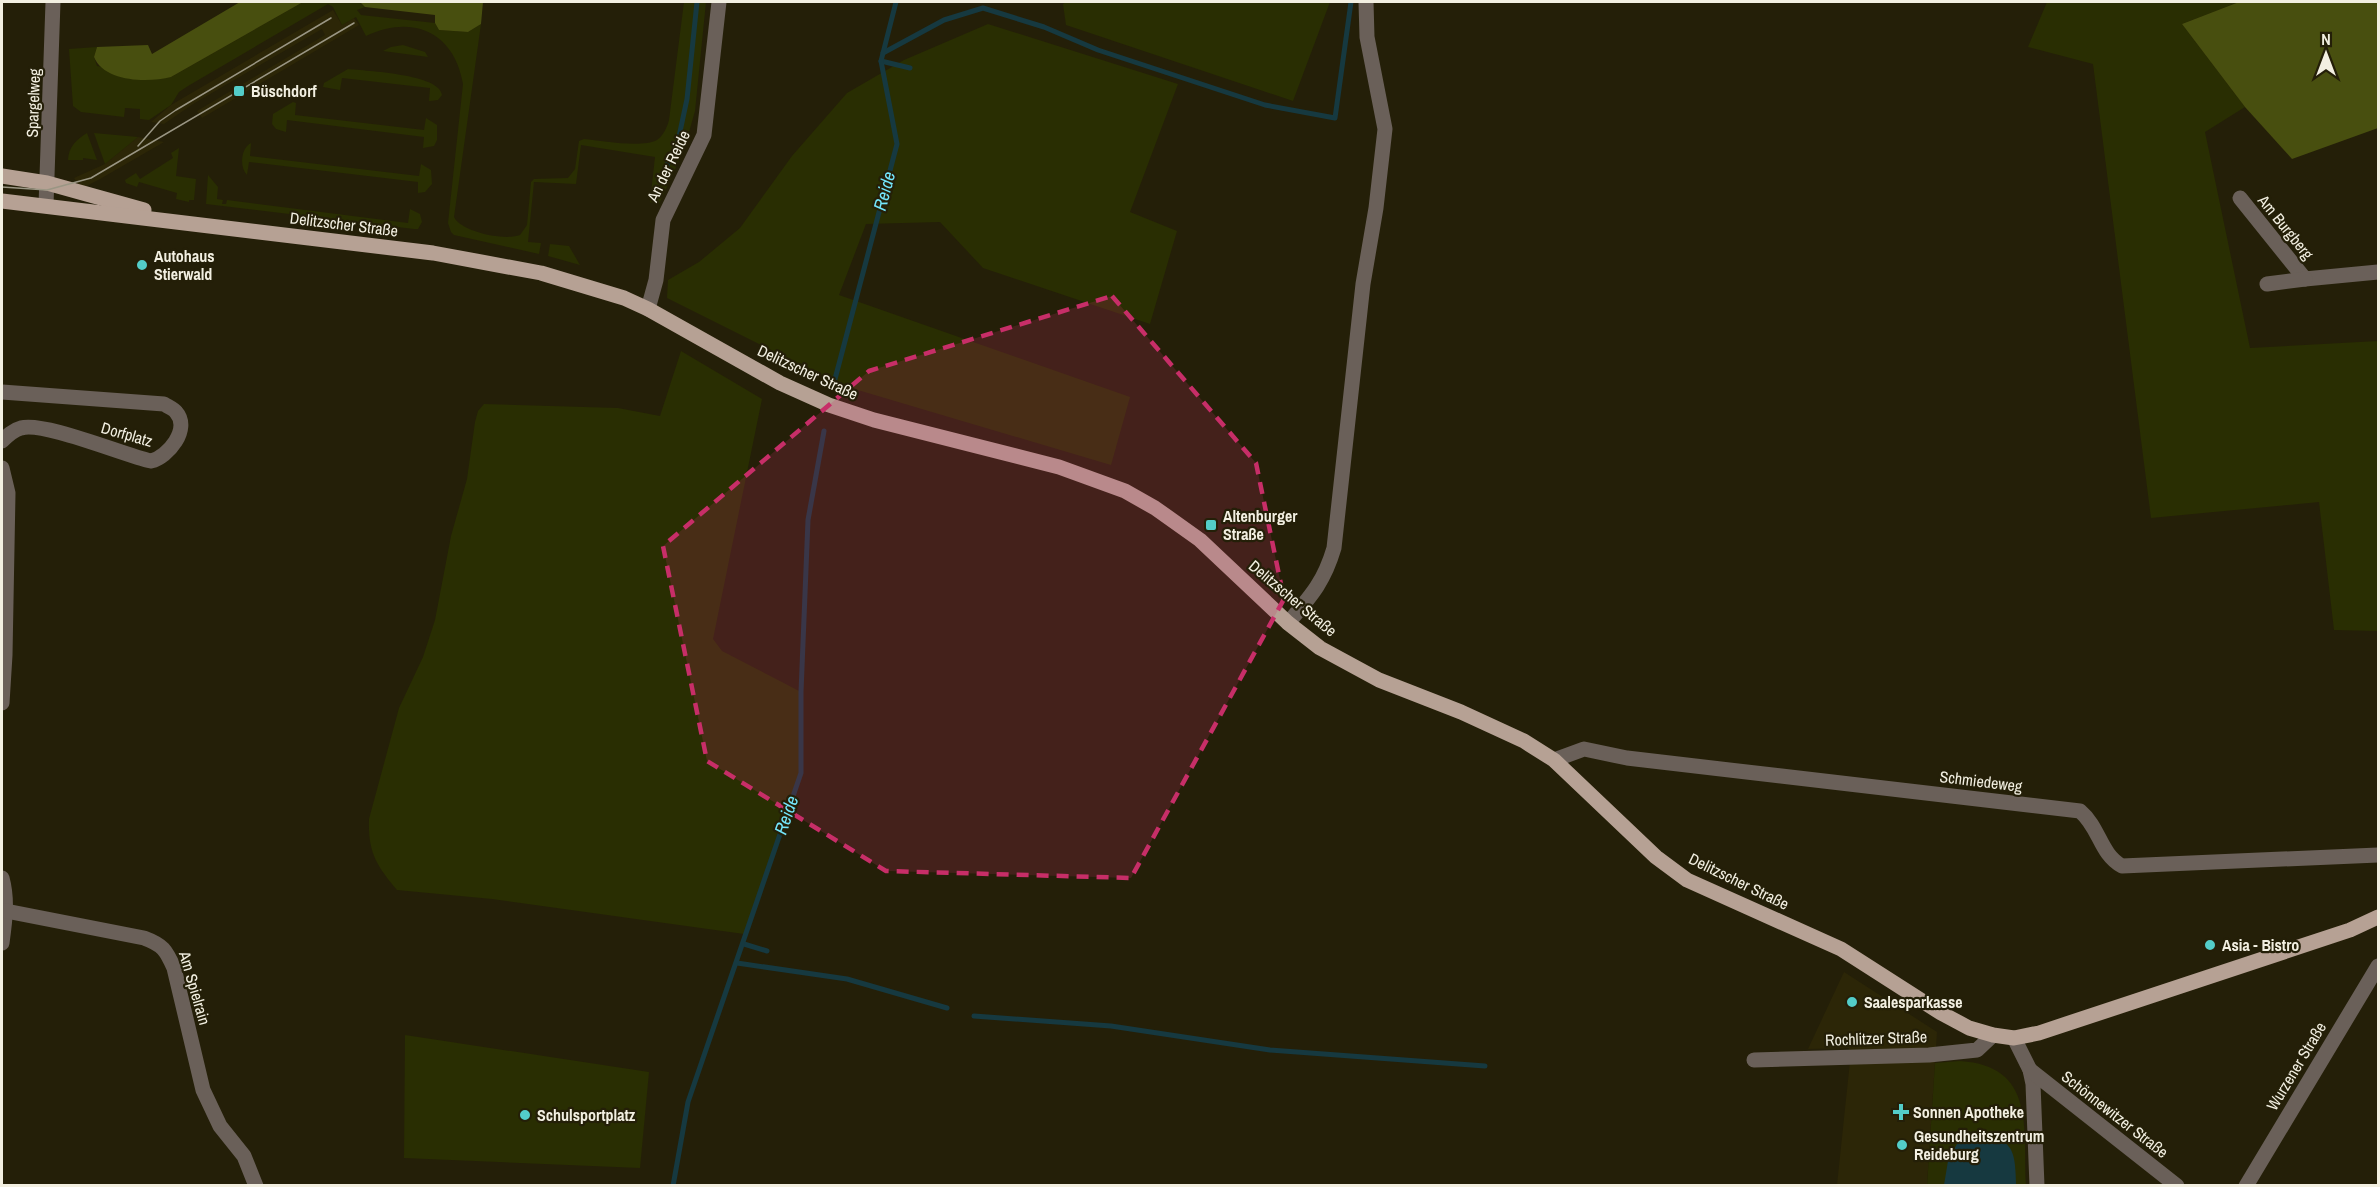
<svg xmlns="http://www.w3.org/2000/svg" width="2380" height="1187" font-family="'Archivo Narrow',sans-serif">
<rect width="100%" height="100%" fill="#241f08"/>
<g fill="#2c2607">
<polygon points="333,10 342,25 354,18 359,25 202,118 197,111 325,35 322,29 193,104 164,124 151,122 171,105"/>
<polygon points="138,137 164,142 100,179 84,187 79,185 74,178 105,164"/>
<polygon points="1844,972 1937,1032 1927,1185 1837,1185 1850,1061 1849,1048 1808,1049"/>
</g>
<g fill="#292e02">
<path d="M 303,2 L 359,2 L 365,7 L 357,10 L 361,15 L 435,23 L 439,30 L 468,32 L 481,24 L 454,217 C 461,232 505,241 520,235 L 527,225 L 531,182 L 534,179 L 568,178 L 575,169 L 579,141 L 584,139 C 602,141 642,148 657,140 C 664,135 667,127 669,120 L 684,2 L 706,2 L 695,111 L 684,150 L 659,204 L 650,202 L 655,157 L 581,145 L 576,184 L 534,182 L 528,242 L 541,243 L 539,254 L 454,235 L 451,232 L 448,223 L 463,84 C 454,32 413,14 366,36 L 356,17 L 342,25 L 333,7 L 328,4 L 188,86 L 179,92 L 171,105 L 149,120 L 140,119 L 140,109 L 125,108 L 124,117 L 81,112 L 73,106 L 69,49 L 97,47 L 94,57 L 97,66 L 171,77 Z"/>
<polygon points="1066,2 1330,2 1293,101 1066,25 1063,4"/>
<polygon points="2047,2 2239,2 2182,24 2245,107 2205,132 2250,348 2378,341 2378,631 2334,630 2319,502 2151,518 2093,64 2028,47"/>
<polygon points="988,24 1178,84 1130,212 1177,231 1150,324 983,268 940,222 866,224 839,295 1130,397 1111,465 841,385 667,298 668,280 699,262 740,228 792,156 847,93 904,60"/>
<polygon points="403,45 425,52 428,57 383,51 391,47"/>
<path d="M 348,69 C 366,71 440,74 442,95 L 438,100 L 429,101 L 430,88 L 342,78 L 340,90 L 323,87 L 324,83 Z"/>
<polygon points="293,102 296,103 295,115 424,130 426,118 437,125 437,140 434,146 423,148 424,137 287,120 286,132 276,129 272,124 273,114"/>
<path d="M 87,133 L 97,160 L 83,158 L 83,160 L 68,160 C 69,146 76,140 87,133 Z"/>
<polygon points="94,133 138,137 105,164"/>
<path d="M 251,143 L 250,156 L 419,176 L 421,164 L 431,170 L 432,184 L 425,192 L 418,193 L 418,182 L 249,162 L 247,175 C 239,167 241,148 251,143 Z"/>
<polygon points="179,148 176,176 196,179 194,200 189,200 189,202 176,199 177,193 139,182 137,187 126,183 125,180 136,173 140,179 173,158 171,153"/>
<polygon points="208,175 218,187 217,199 223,200 222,204 226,204 227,200 408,223 410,209 420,214 422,222 418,229 414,229 206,204"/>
<polygon points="550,244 569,246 580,265 548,256"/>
<path d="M 681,351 L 762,399 L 713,639 L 722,651 L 801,692 L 801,773 L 744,934 L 492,899 L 397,890 C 376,865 368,852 369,819 L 399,708 L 423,657 L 435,620 L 451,536 L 467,479 L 475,422 L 478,411 L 484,404 L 618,408 L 660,416 Z"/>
<polygon points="405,1035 649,1072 640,1168 404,1158"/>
<path d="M 1960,1061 C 2036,1066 2023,1128 2026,1185 L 1927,1186 L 1935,1063 Z"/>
</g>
<g fill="#484f0f">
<path d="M 240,2 L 303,2 L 171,77 C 148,83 104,82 94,57 L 97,47 L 148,45 L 152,54 Z"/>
<polygon points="360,2 359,2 483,2 481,24 468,32 439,30 435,23 435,15 365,7"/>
<polygon points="2239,2 2378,2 2378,128 2292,159 2245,107 2182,24"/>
</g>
<path fill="#163940" d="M 1972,1135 C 2013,1138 2015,1147 2016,1185 L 1944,1185 L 1948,1161 L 1959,1140 Z"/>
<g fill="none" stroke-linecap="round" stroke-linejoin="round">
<g stroke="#163940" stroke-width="5">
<polyline points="883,53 944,20 983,8 1044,27 1098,50 1265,105 1335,118 1351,2"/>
<polyline points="881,61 910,68"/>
<polyline points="663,174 678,141 687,99 697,2"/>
<polyline points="835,379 897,144 881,61 896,2"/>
<polyline points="744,944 767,951"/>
<polyline points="737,963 847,979 947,1008"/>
<polyline points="974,1016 1111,1026 1270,1050 1485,1066"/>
<polyline points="673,1186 688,1102 801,773 801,692 808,520 824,431"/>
</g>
<g stroke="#6a6059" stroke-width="15">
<polyline points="2240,198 2305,279 2378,272"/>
<polyline points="46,205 53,2"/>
<polyline points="2267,284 2305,279"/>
<polyline points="648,309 656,280 663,220 704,135 719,2"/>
<path d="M 2,392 L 164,404 C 167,406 174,409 176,412 C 191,429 168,457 151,461 C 124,455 43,421 21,428 C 13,430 7,436 2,441"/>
<polyline points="2,468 8,493 5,655 2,703"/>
<path d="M 1288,623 C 1311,596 1324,582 1334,548 L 1363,284 L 1376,208 L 1385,129 L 1367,37 L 1366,2"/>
<path d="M 1554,760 L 1584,749 L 1627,758 L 2080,811 C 2100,828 2100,854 2122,866 L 2378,855"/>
<path d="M 2,878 C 8,900 5,921 2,943"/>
<path d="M 6,911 L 144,938 C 163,945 166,950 174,968 L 203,1090 L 220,1126 L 244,1156 L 256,1186"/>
<polyline points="2014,1038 2030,1070 2033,1084 2037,1186"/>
<polyline points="1754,1060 1929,1055 1977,1050 1993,1035"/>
<polyline points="2030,1070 2177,1186"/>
<polyline points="2246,1186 2378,966"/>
</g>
<g stroke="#b6a194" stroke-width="15">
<polyline points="2,176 47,183 144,210"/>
<polyline points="2,201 433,253 541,273 624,298 648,309 780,383 829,405 874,420 1059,467 1125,491 1155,508 1200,540 1288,623 1320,648 1379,680 1461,712 1524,741 1554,760 1656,857 1687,880 1841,949 1941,1013 1969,1028 1993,1035 2014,1038 2039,1033 2350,930 2378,917"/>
</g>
<g stroke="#9a9684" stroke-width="1.5">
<polyline points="138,146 160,121 176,110 331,18"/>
<polyline points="2,187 47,190 91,178 354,23"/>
</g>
</g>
<path fill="#c72e68" fill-opacity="0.2" stroke="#c72e68" stroke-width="4.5" stroke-dasharray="12 8" stroke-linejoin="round" d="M 1112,296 L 1256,463 L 1284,599 L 1131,878 L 886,871 L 707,761 L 663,546 L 869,371 Z"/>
<g fill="#53cdc9" stroke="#241f08" stroke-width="2">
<rect x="233" y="85" width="12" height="12" rx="3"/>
<circle cx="142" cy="265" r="6"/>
<rect x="1205" y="519" width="12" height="12" rx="3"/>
<circle cx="2210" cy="945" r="6"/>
<circle cx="1852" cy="1002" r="6"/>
<path d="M1898 1103h6v6h6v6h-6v6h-6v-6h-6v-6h6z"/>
<circle cx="525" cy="1115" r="6"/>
<circle cx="1902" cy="1145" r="6"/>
</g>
<g text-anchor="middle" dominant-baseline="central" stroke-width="4.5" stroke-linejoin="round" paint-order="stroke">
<g font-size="16" font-weight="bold" fill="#f2efe1" stroke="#241f08" text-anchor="start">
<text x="251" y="91">Büschdorf</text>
<text x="154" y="256">Autohaus<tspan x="154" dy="18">Stierwald</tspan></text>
<text x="1223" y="516">Altenburger<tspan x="1223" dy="18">Straße</tspan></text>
<text x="2222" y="945">Asia - Bistro</text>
<text x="1864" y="1002">Saalesparkasse</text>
<text x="1913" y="1112">Sonnen Apotheke</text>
<text x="537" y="1115">Schulsportplatz</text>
<text x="1914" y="1136">Gesundheitszentrum<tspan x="1914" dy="18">Reideburg</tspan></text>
</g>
<g font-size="16" fill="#f2efe1" stroke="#241f08">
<text transform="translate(33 103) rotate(-88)">Spargelweg</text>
<text transform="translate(668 166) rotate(-64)">An der Reide</text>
<text transform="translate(344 224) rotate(7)">Delitzscher Straße</text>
<text transform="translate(2286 227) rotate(51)">Am Burgberg</text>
<text transform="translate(808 372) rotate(25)">Delitzscher Straße</text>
<text transform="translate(127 434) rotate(16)">Dorfplatz</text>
<text transform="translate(1293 598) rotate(40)">Delitzscher Straße</text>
<text transform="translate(1981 781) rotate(7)">Schmiedeweg</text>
<text transform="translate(1739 881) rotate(26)">Delitzscher Straße</text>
<text transform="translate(195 988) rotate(74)">Am Spielrain</text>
<text transform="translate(1876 1038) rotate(-2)">Rochlitzer Straße</text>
<text transform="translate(2296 1066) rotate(-59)">Wurzener Straße</text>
<text transform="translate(2115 1114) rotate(38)">Schönnewitzer Straße</text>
</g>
<g font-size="18" font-style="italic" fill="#74e7fc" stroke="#241f08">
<text transform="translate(884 191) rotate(-75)">Reide</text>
<text transform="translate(786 815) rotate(-71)">Reide</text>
</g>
</g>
<rect width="2380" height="1187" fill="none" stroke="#f2efe1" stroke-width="6"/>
<g transform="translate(2326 54)" stroke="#241f08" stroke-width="4.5" paint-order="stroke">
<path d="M0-4.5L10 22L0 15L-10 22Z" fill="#f2efe1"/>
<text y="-9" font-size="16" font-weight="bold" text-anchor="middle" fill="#f2efe1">N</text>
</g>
</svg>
